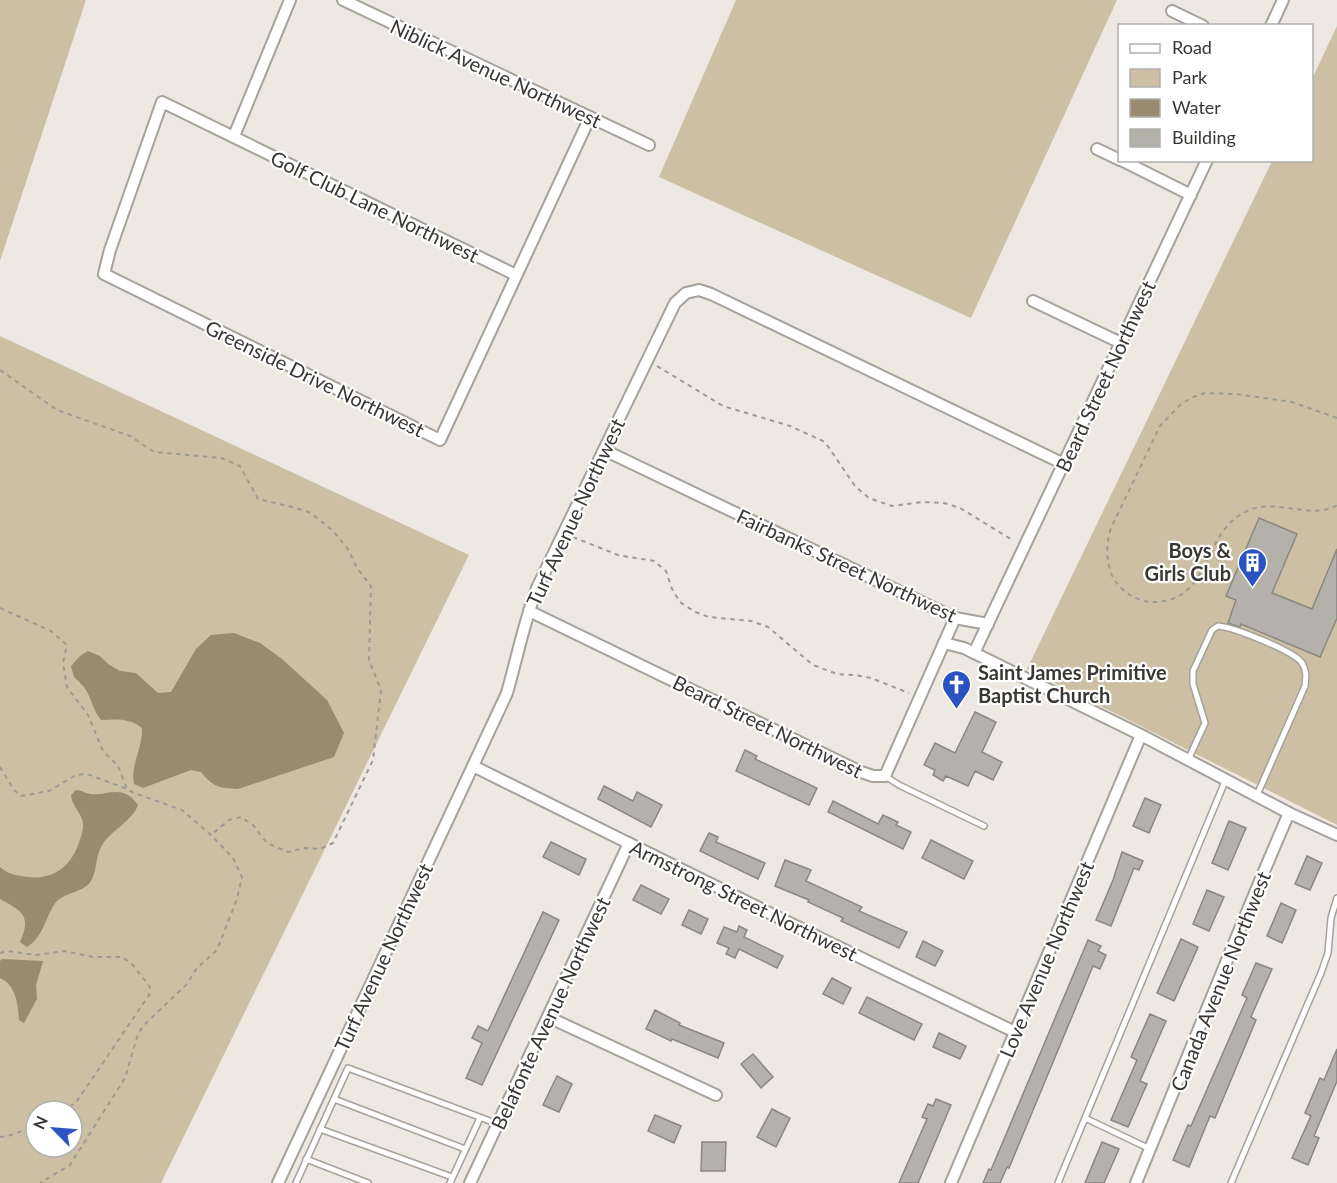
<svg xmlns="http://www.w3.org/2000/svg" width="1337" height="1183" font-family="Lato,sans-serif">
<rect width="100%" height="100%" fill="#ede9e2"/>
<g fill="#ccbfa4" fill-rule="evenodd">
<polygon points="0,0 86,0 0,261"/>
<polygon points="736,0 1117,0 971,318 659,177"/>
<polygon points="1337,26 1337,825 1027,669 1272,161 1312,160 1312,79"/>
<path d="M 0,336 L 469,555 L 161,1183 L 0,1183 ZM 36,1111 L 72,1111 L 72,1147 L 36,1147 Z"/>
</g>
<g fill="#978b70">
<path d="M 234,633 L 260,643 L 282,659 L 327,700 L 344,733 L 334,757 L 238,789 C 219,788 213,787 201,772 L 191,770 L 143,788 L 134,784 C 130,765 143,748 142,728 C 130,718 117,719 101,720 C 92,709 91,695 83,686 C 74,675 75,682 71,666 L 80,656 L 88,651 L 100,656 L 108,664 L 120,671 L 136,673 L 158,693 L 171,692 L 196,649 L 211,635 Z"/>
<path d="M 76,790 C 81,790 85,793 90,794 C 110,796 122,783 138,805 C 133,820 114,829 104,842 C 94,857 98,869 91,881 C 83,894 63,891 54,905 C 44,921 43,937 27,947 L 20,942 C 32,916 22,911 0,899 L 0,867 C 6,873 14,875 21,876 C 57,883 76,863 83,828 C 85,815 72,808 71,795 Z"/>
<path d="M 2,959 L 43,961 L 36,985 L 37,999 L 24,1023 L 19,1020 C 18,1004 16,985 0,978 L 0,961 Z"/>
</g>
<g fill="#b4b1ab" stroke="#8a8780" stroke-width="1.5">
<polygon points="1259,518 1297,534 1272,593 1312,609 1337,549 1337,618 1320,657 1241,624 1240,627 1228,623 1236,600 1226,596"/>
<polygon points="975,712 996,722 982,752 1002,762 993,780 975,771 968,786 946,776 943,781 933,775 935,770 924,765 935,743 955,753"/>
<polygon points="745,750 757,756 755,759 817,788 809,805 736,771"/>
<polygon points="604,786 633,801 637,792 662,805 651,827 598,799"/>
<polygon points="1145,798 1161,805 1149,833 1133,826"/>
<polygon points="833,801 878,824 883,815 898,822 896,825 911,832 903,849 828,812"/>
<polygon points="1229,821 1246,828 1228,870 1212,863"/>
<polygon points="709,833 718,837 716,842 765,863 758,879 700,851"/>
<polygon points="931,840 973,861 964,879 922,858"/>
<polygon points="551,842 586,859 579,875 543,857"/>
<polygon points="1122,852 1143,861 1139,870 1134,868 1111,926 1096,920 1113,880"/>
<polygon points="1307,856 1322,863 1310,890 1295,884"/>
<polygon points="785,860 811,870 806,881 862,907 859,911 907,932 899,948 841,921 843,918 808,902 809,900 775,886"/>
<polygon points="641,885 669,899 661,914 633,900"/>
<polygon points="1207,890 1224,897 1209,931 1193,924"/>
<polygon points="1281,903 1296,910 1282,943 1267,936"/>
<polygon points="689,910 708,919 701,934 682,925"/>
<polygon points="543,912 559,920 482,1085 466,1078 482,1043 472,1038 478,1026 488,1031"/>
<polygon points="739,926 747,930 744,937 783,956 777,968 739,949 735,958 726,954 729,948 717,943 724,927 737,932"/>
<polygon points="1181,939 1198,947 1174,1001 1157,993"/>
<polygon points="1088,940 1101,946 1098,951 1106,955 1100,969 1093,966 1009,1168 1007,1167 1000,1183 983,1183 989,1169 991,1170"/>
<polygon points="923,941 943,951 935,966 916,957"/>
<polygon points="1256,963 1272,969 1251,1017 1256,1020 1215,1118 1210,1116 1189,1167 1173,1160 1188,1125 1191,1126 1247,998 1242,995"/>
<polygon points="832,978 851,988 843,1004 823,994"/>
<polygon points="867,997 922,1024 914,1040 859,1013"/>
<polygon points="655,1010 680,1023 679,1025 724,1043 718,1058 672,1039 671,1041 646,1029"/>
<polygon points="1150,1014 1166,1021 1140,1081 1147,1084 1128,1127 1111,1120 1137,1060 1131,1057"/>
<polygon points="939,1033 966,1046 960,1059 933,1047"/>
<polygon points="1337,1049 1337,1081 1314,1136 1319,1138 1308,1165 1292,1158 1311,1116 1305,1113 1320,1078 1324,1080"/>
<polygon points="753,1054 773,1077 761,1088 741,1064"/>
<polygon points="557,1076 572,1084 559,1112 543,1105"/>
<polygon points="936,1099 951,1105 918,1183 899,1183 927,1119 922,1117 928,1104 933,1106"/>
<polygon points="772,1109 790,1118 776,1147 757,1137"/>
<polygon points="655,1115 681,1126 674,1143 648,1131"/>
<polygon points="702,1142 726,1142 725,1171 701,1171"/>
<polygon points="1102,1142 1119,1149 1104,1183 1085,1183"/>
</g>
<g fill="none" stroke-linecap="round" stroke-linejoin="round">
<defs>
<g id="service">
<path d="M 1188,760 L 1205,723 L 1193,684 L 1193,671 L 1212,630 L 1218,626 C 1233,627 1294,651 1302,663 C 1307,671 1306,677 1305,686 L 1257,795"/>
<polyline points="885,776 899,785 984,826"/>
<polyline points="334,1099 465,1149"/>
<polyline points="1085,1118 1150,1149"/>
<polyline points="320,1129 452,1177"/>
<polyline points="306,1159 368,1183"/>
<polyline points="296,1183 348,1068 498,1124"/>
<polyline points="450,1183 480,1118"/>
<polyline points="1058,1183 1226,779"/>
<polyline points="1231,1183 1321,973 1328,953 1331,918 1337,898"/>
</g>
<g id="minor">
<polyline points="343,0 649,145"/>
<polyline points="1172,11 1203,26"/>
<polyline points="1271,26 1283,0"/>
<polyline points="234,136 290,0"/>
<polyline points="1097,149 1120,160"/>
<polyline points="1121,160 1191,195"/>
<polyline points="516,275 162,102 110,250 104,274 440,440 590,117"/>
<polyline points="1033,301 1121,343"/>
<polyline points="604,450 955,618 988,624"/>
<polyline points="529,611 861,772 873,776 885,776 955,618"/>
<polyline points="944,643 964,648 1141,735 1289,813 1337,835"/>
<polyline points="974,653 1207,160"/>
<polyline points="473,766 826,941 1015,1032"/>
<polyline points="548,1017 716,1095"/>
<path d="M 278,1183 L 507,693 C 517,658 524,622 537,588 L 675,303 L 686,293 L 699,290 L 711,294 L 1064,464"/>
<polyline points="470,1183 629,843"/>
<polyline points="951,1183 1141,735"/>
<path d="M 1136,1183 C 1187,1059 1236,935 1289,813"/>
</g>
</defs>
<use href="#service" stroke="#a5a19b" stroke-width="8"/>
<use href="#minor" stroke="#a5a19b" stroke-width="14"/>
<g stroke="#9d9a95" stroke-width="2" stroke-dasharray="4.5 4.5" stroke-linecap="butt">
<polyline points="657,366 723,406 790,426 825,442 855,486 869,498 892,506 922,502 944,503 960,508 1014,541"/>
<polyline points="0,370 57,410 130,436 154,452 221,458 240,466 258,499 296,508 311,513 333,531 348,549 357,568 371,586 369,660 381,690 373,760 333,843 320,849 305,848 288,852 267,843 253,825 241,817 229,820 211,835"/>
<path d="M 1337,418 L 1292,402 L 1236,394 L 1205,393 L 1193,397 L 1181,404 L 1160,426 L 1111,528 C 1106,544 1106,558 1111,573 C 1116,586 1128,596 1141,600 C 1148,603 1156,602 1164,601 C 1212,593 1203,531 1247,511 C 1276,497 1312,521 1337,505"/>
<polyline points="573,537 618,555 654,561 666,571 672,589 680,602 695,612 709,617 751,621 768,627 813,665 837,674 855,675 871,678 909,693"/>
<polyline points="0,608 51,631 67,645 63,663 67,687 88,715 103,751 118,766 127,789 134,793 182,810 211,835 233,858 242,877 237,899 217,950 197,968 186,985 143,1026 138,1034 125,1078 70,1165 40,1183"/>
<polyline points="0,767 14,790 21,796 49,791 76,775 87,774 127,789"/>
<polyline points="0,953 7,951 36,955 64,951 93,957 122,957 132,964 150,987 149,995 77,1101 65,1111"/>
<polyline points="0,1137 8,1136 36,1126"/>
</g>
<use href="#service" stroke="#fff" stroke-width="5"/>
<use href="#minor" stroke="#fff" stroke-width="10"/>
</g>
<defs>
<symbol id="building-pin" viewBox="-11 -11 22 30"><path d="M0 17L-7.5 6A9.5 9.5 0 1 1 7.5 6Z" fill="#2b52c1" stroke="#fff"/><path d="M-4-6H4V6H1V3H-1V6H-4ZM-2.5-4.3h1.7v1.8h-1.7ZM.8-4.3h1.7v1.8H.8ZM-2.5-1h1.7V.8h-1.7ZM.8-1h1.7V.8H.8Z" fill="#fff"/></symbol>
<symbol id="church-pin" viewBox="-11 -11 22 30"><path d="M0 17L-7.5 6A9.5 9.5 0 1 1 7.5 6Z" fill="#2b52c1" stroke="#fff"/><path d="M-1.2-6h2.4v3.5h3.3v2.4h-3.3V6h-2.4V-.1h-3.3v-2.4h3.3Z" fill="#fff"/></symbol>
</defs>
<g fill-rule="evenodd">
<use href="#building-pin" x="1236" y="546" width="33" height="45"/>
<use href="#church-pin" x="940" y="668" width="33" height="45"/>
</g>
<g text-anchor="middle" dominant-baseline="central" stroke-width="4.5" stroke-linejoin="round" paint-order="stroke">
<g font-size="20" fill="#383734" stroke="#fff">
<text transform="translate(496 73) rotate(25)">Niblick Avenue Northwest</text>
<text transform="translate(375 206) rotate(26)">Golf Club Lane Northwest</text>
<text transform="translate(1105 376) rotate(-65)">Beard Street Northwest</text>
<text transform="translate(315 378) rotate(26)">Greenside Drive Northwest</text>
<text transform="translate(575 512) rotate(-65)">Turf Avenue Northwest</text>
<text transform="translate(847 565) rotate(25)">Fairbanks Street Northwest</text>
<text transform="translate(768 726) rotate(26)">Beard Street Northwest</text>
<text transform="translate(744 900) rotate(26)">Armstrong Street Northwest</text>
<text transform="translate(383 957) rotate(-65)">Turf Avenue Northwest</text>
<text transform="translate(1046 959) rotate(-67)">Love Avenue Northwest</text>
<text transform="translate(1220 981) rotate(-68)">Canada Avenue Northwest</text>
<text transform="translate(550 1013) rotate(-65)">Belafonte Avenue Northwest</text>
</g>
<g font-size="20" font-weight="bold" fill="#383734" stroke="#fff" text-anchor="end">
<text x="1231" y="550">Boys &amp;<tspan x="1231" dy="23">Girls Club</tspan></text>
<text x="978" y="672" text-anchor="start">Saint James Primitive<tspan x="978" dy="23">Baptist Church</tspan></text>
</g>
</g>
<rect x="1118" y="24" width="195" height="138" fill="#ffffff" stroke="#afafae" stroke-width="1.5"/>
<rect x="1130" y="44" width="30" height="9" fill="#ffffff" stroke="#afafae" stroke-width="1.5"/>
<text x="1172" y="54" font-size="18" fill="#383734">Road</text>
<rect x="1130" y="69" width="30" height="18" fill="#ccbfa4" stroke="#afafae" stroke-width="1.5"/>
<text x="1172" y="84" font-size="18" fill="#383734">Park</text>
<rect x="1130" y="99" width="30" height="18" fill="#978b70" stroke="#afafae" stroke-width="1.5"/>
<text x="1172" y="114" font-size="18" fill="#383734">Water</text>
<rect x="1130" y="129" width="30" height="18" fill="#b4b1ab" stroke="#afafae" stroke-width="1.5"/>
<text x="1172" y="144" font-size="18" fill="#383734">Building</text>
<g transform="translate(54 1129) rotate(295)"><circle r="28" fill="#ffffff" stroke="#afafae" stroke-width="1.5"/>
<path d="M0-4.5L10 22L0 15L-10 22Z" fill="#2b52c1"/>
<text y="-9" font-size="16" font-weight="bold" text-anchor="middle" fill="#383734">N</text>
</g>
</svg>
